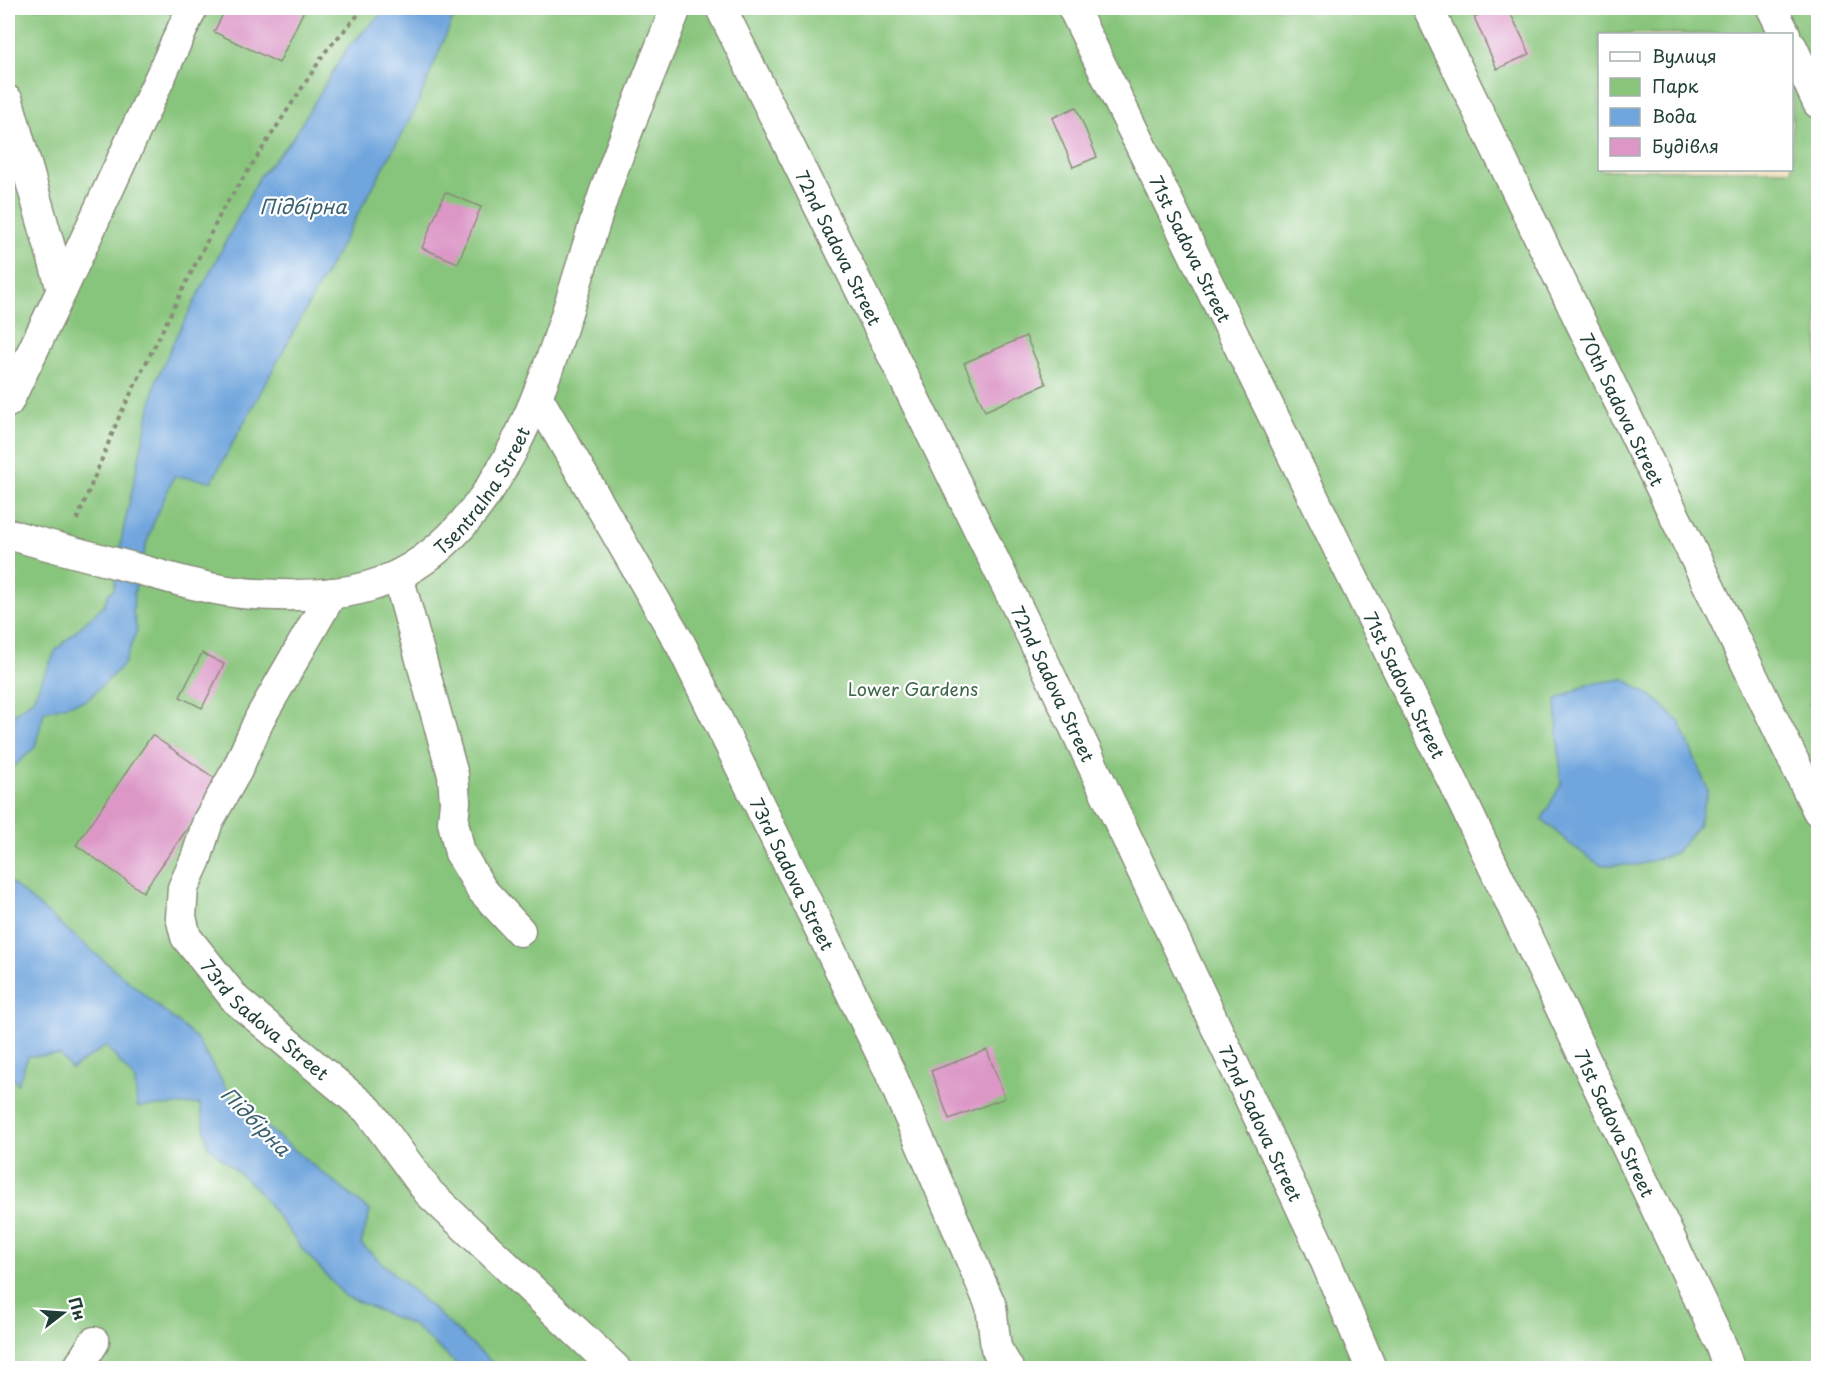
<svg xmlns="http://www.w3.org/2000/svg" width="1826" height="1376" font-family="'Playpen Sans',sans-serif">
<rect width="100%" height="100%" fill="#fff"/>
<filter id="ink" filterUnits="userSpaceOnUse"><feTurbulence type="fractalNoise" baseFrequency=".0167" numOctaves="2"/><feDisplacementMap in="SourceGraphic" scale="12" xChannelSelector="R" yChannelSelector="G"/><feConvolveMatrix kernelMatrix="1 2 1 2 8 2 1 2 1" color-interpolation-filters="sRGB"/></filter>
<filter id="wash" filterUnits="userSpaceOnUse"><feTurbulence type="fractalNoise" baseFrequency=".008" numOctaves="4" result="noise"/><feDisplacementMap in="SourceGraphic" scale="24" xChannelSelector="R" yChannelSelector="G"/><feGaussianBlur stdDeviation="1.35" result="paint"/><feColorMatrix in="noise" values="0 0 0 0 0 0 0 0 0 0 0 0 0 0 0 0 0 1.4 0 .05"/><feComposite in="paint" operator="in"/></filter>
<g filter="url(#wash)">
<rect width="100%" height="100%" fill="#f0dfbf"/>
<path fill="#88c57b" stroke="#548158" stroke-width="1.5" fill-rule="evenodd" d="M 8,8 L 1818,8 L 1818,1368 L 8,1368 ZM 1600,34 L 1792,34 L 1792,170 L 1600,170 Z"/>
<g fill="#70a5dd" stroke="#487188" stroke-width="1.5">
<polygon points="387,8 457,8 416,108 212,481 174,476 153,524 147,542 134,593 133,612 137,630 124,664 87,700 44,711 35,747 8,772 8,719 33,699 56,650 104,605 109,593 114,589 123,531 156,381 173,343 260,176 292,139 348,47"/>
<polygon points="1624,679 1656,699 1680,723 1708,791 1698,826 1675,853 1638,865 1600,865 1570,844 1542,819 1561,784 1556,700 1588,684"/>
<polygon points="8,880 196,1038 234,1101 370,1211 361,1244 498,1368 461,1368 414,1326 345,1296 304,1251 256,1188 208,1146 200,1104 137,1107 135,1080 106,1046 71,1069 60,1055 28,1056 18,1084 8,1072"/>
</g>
<g id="blocks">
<g fill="#dc97c7">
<polygon points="226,8 305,8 279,63 214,32"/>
<polygon points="1495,8 1508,8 1530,54 1497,69 1474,17"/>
<polygon points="1076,107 1097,157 1073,167 1052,118"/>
<polygon points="445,192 481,207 458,263 422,248"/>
<polygon points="1026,336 1046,384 985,411 964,363"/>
<polygon points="202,653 224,664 202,708 180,697"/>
<polygon points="1818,699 1818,721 1810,703"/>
<polygon points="152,735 220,782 143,892 76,845"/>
<polygon points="987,1050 1005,1098 949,1119 931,1071"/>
</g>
</g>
</g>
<g filter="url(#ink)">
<use href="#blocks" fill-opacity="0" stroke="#888e7a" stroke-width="1.5"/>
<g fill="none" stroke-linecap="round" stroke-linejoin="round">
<defs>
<g id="minor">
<path id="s1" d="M 721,8 L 1033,639 L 1317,1241 L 1371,1368"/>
<path id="s2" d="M 1073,8 L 1457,790 L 1722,1347 L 1729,1368"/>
<path id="s3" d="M 1428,8 L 1818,811"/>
<polyline points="1772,8 1785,34"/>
<polyline points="1792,47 1818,103"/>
<polyline points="8,101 62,290"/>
<path id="s4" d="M 538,398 L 681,645 L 889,1070 L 991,1306 L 996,1348 L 1008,1368"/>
<polyline points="8,402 62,290 192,8"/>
<path id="s5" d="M 8,534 C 50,546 92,557 134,568 C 161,575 188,584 216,589 C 255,597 329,598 367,587 C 517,545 561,322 604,194 C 626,131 652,69 676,8"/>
<polyline points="398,576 453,775 455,802 453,822 460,853 482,890 520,931"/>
<path id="s6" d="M 332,593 L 260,718 L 237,770 L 208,821 L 196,859 L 183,888 L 181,917 L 186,937 L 236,1000 L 368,1110 L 429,1193 L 615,1368"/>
<polyline points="78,1368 94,1342"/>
</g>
</defs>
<use href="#minor" stroke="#888e7a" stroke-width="33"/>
<polyline stroke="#888e7a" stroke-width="4" stroke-dasharray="4.5 4.5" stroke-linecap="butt" points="77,520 119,417 223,209 326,51 364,8"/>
<use href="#minor" stroke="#fff" stroke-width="30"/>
</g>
</g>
<g text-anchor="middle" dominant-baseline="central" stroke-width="4.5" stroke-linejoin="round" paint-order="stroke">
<g font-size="18" fill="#1f3d34" stroke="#fff">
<text stroke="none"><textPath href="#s1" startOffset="267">72nd Sadova Street</textPath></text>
<text stroke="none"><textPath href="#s2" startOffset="268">71st Sadova Street</textPath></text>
<text stroke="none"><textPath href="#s3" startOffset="446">70th Sadova Street</textPath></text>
<text stroke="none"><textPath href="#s5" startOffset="522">Tsentralna Street</textPath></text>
<text stroke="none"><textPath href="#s1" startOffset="753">72nd Sadova Street</textPath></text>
<text stroke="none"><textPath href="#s2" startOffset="754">71st Sadova Street</textPath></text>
<text stroke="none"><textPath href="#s4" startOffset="540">73rd Sadova Street</textPath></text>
<text stroke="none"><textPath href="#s6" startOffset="496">73rd Sadova Street</textPath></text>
<text stroke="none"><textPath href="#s1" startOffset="1239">72nd Sadova Street</textPath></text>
<text stroke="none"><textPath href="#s2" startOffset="1240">71st Sadova Street</textPath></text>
</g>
<g font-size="18" fill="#3e6649" stroke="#fff">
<text x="913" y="688">Lower Gardens</text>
</g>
<g font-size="20" font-style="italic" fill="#3b616f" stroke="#fff">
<text x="303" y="206">Підбірна</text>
<text transform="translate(256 1121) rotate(45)">Підбірна</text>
</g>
</g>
<rect width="1826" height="1376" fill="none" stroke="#fff" stroke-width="30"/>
<rect x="1598" y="33" width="195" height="138" fill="#ffffff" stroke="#a5b1ae" stroke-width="1.5"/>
<rect x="1610" y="52" width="30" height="9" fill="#ffffff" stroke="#a5b1ae" stroke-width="1.5"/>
<text x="1652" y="63" font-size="18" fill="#1f3d34">Вулиця</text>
<rect x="1610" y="78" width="30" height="18" fill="#88c57b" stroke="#a5b1ae" stroke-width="1.5"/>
<text x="1652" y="93" font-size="18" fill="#1f3d34">Парк</text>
<rect x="1610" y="108" width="30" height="18" fill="#70a5dd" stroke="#a5b1ae" stroke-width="1.5"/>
<text x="1652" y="123" font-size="18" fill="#1f3d34">Вода</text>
<rect x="1610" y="138" width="30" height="18" fill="#dc97c7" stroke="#a5b1ae" stroke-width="1.5"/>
<text x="1652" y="153" font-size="18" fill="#1f3d34">Будівля</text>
<g transform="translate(63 1313) rotate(73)" stroke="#ffffff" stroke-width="4.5" paint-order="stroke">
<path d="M0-4.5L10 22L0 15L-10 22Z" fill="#1f3d34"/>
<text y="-9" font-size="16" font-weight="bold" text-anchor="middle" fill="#1f3d34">Пн</text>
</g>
</svg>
